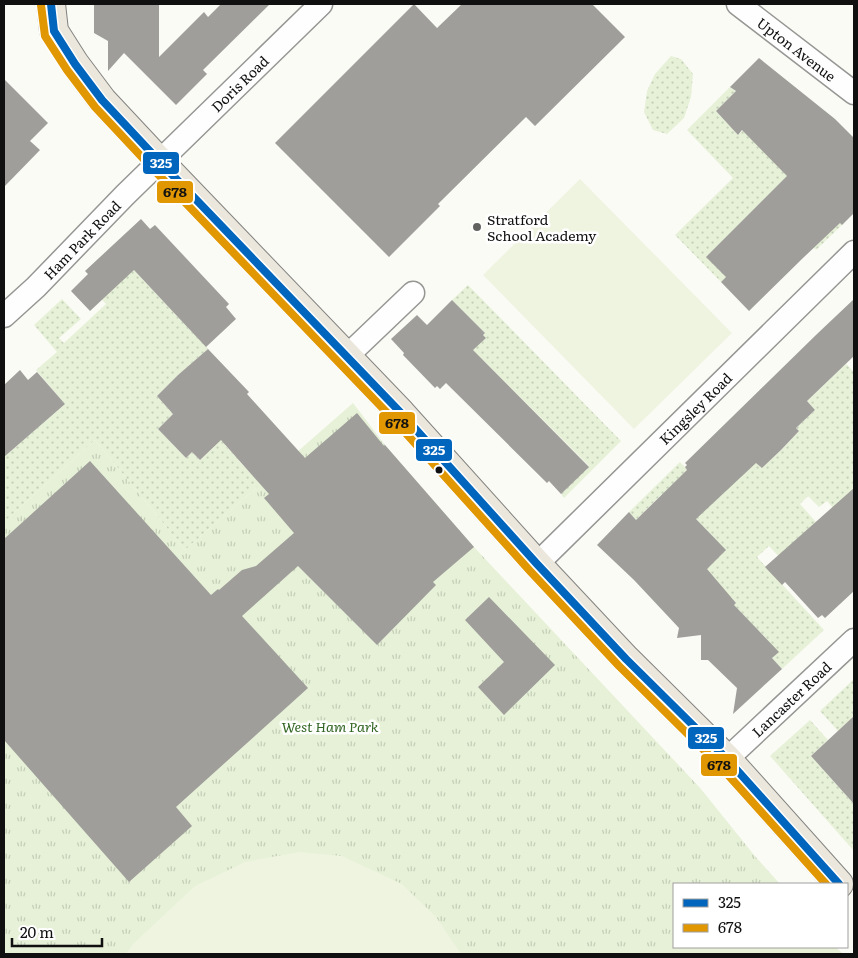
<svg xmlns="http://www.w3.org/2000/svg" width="858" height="958" font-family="Literata,serif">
<defs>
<pattern id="grass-dots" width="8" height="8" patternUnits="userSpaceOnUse" patternTransform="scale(1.25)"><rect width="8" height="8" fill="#e6f1d7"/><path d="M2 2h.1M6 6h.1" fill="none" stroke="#c4ceb8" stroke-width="1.8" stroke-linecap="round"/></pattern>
<pattern id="park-tufts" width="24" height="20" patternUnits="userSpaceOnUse" patternTransform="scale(1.25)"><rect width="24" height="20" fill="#e6f1d7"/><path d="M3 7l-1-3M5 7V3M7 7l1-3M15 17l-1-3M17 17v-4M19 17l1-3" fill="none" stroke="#c4ceb8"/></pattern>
</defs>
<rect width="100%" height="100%" fill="#fbfbf6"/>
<g fill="url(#grass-dots)">
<polygon points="671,56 681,59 693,74 691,97 684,118 667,134 653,130 644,112 647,91 655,74"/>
<polygon points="730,87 736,91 716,111 738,135 762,112 842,225 816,250 787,220 721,282 675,235 733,178 687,130"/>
<polygon points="132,268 208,349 178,375 157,396 173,414 158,429 186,458 192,452 200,460 214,447 178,409 232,439 225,445 235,456 243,450 246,454 239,461 249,471 295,454 185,550 95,440 4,522 4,457 65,404 36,370 57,352 34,325 62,299 81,319 59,338 64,343 106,304 93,290"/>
<polygon points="468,285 621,441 564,498 561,494 589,466 483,360 462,356 486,338 483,335 485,333 452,300"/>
<polygon points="846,364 854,372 854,487 853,489 854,490 854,518 847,524 827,501 819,507 808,496 800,504 816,522 794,573 769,546 757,557 824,630 782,669 772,658 778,652 762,634 731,607 736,603 731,597 720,606 673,504 662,494 636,520 629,512 680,462 711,494 755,461 762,468 781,450 799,431 796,428 815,410 807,401"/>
<polygon points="854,679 854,717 838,731 820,711"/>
<polygon points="810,720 828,740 811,756 854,804 854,851 770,756"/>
</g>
<polygon fill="url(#park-tufts)" points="353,403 385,445 474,547 701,789 754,855 780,884 674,884 674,947 836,947 843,954 4,954 4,522 95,440 185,550"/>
<g fill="#eff4e1">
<polygon points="580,179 732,333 634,429 483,275"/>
<polygon points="299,852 342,856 402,884 436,917 461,954 126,954 133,944 195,886 245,862"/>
</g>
<g fill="#9f9e9b">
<polygon points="94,4 159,4 159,57 204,12 208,17 221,4 270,4 203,70 207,74 176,105 124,53 108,71 108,41 94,33"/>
<polygon points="414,4 437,28 462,4 592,4 625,37 535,126 526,117 438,204 440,206 389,257 275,143"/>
<polygon points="759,58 835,119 854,138 854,213 842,225 840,223 803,258 749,311 721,282 726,277 706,257 787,176 742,130 738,135 716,111 736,91 730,87"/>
<polygon points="4,79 48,123 30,141 40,150 4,187"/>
<polygon points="141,219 150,229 155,225 229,304 226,307 236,319 206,347 134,270 90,311 71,291 88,274 85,271"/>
<polygon points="854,299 854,356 807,401 815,410 796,428 799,431 781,450 762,468 756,463 696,519 726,550 707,569 736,603 734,605 779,652 772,658 782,669 733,714 737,688 708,660 701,660 701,635 677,638 679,628 634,580 597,545 629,512 636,520 687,470 685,467 687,465 685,463 817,334"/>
<polygon points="452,300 485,333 483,335 486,338 473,350 589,467 561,494 549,481 547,483 446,383 440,389 437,386 435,388 403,355 404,353 391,339 417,315 427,325"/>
<polygon points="208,349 249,392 247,394 305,458 357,413 384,446 385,445 474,547 433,582 436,585 377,645 298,566 242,616 308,688 176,807 192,826 129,882 4,740 4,539 90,461 211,595 218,589 219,590 242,570 256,566 294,533 264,498 269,494 221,440 200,460 192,452 186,458 158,429 173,414 157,396 178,375"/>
<polygon points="20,370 28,380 37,372 65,404 4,457 4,385"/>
<polygon points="854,488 854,591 825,618 822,615 818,618 785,582 782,585 765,567"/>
<polygon points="489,597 555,665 504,715 478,687 504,662 465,620"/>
<polygon points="854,716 854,804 811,756"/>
</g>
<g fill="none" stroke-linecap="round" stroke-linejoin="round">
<defs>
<g id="street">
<path id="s1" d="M 738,4 L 854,93"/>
<path id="s2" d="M 4,316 L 36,287 L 125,195 L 321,4"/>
<polyline points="346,357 413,293"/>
<path id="s3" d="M 537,564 L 854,252"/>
<path id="s4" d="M 727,759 L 854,640"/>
</g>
<polyline id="primary" points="51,4 54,31 75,64 102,100 160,162 401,413 537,564 626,659 727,759 839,884"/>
</defs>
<use href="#street" stroke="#969694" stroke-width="25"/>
<use href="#primary" stroke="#838381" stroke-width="30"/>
<use href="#street" stroke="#fefefe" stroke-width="22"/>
<use href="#primary" stroke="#ebe7dc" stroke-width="28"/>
<defs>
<polyline id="bus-1" points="51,4 54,31 75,64 102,100 160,162 401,413 537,564 626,659 727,759 839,884"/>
<polyline id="bus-2" points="41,5 45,36 67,70 95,107 153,169 394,420 530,571 619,666 720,766 826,884"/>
</defs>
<use href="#bus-1" stroke="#fff" stroke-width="11"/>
<use href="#bus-2" stroke="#fff" stroke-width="11"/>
<use href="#bus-1" stroke="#0065bd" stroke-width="8"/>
<use href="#bus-2" stroke="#e09702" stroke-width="8"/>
</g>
<circle fill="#626260" stroke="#fff" stroke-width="2" cx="477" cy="227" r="5"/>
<circle fill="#101010" stroke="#fff" stroke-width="2" cx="439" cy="470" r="4.5"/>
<g text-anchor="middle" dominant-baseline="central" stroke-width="5" stroke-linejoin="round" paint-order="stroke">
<g font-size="14" fill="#101010" stroke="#fff">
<text stroke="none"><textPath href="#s1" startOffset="74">Upton Avenue</textPath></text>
<text stroke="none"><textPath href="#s2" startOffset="331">Doris Road</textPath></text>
<text stroke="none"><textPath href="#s2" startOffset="109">Ham Park Road</textPath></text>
<text stroke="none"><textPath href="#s3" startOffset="222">Kingsley Road</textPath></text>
<text stroke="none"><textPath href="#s4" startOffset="88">Lancaster Road</textPath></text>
</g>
<g font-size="14" fill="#101010" stroke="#fff" text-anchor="start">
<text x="487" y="219">Stratford<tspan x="487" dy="16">School Academy</tspan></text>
</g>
<g font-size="14" font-style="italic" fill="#326523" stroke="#fff">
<text x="330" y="726">West Ham Park</text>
</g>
</g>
<g stroke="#fff" stroke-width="2">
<rect x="142" y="151" width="38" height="24" rx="5" fill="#0065bd"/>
<rect x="156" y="180" width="38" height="24" rx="5" fill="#e09702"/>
<rect x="378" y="411" width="38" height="24" rx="5" fill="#e09702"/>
<rect x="415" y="438" width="38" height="24" rx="5" fill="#0065bd"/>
<rect x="687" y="726" width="38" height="24" rx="5" fill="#0065bd"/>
<rect x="700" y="753" width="38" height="24" rx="5" fill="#e09702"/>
</g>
<g font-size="14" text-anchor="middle" font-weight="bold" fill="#fff">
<text x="161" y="168">325</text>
<text x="434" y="455">325</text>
<text x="706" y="743">325</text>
</g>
<g font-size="14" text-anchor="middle" font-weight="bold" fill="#111">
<text x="175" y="197">678</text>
<text x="397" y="428">678</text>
<text x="719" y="770">678</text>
</g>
<rect width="858" height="958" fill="none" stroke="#101010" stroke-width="10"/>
<rect x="673" y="883" width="175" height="65" fill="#ffffff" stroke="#9f9f9f"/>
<rect x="683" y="899" width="25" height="8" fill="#0065bd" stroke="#9f9f9f"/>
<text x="718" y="908" font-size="15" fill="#101010">325</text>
<rect x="683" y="924" width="25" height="8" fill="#e09702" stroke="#9f9f9f"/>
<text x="718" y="933" font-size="15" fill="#101010">678</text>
<path d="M12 938v8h90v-8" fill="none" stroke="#101010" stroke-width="2.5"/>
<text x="20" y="938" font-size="15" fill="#101010" stroke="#ffffff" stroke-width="4" paint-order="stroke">20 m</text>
</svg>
